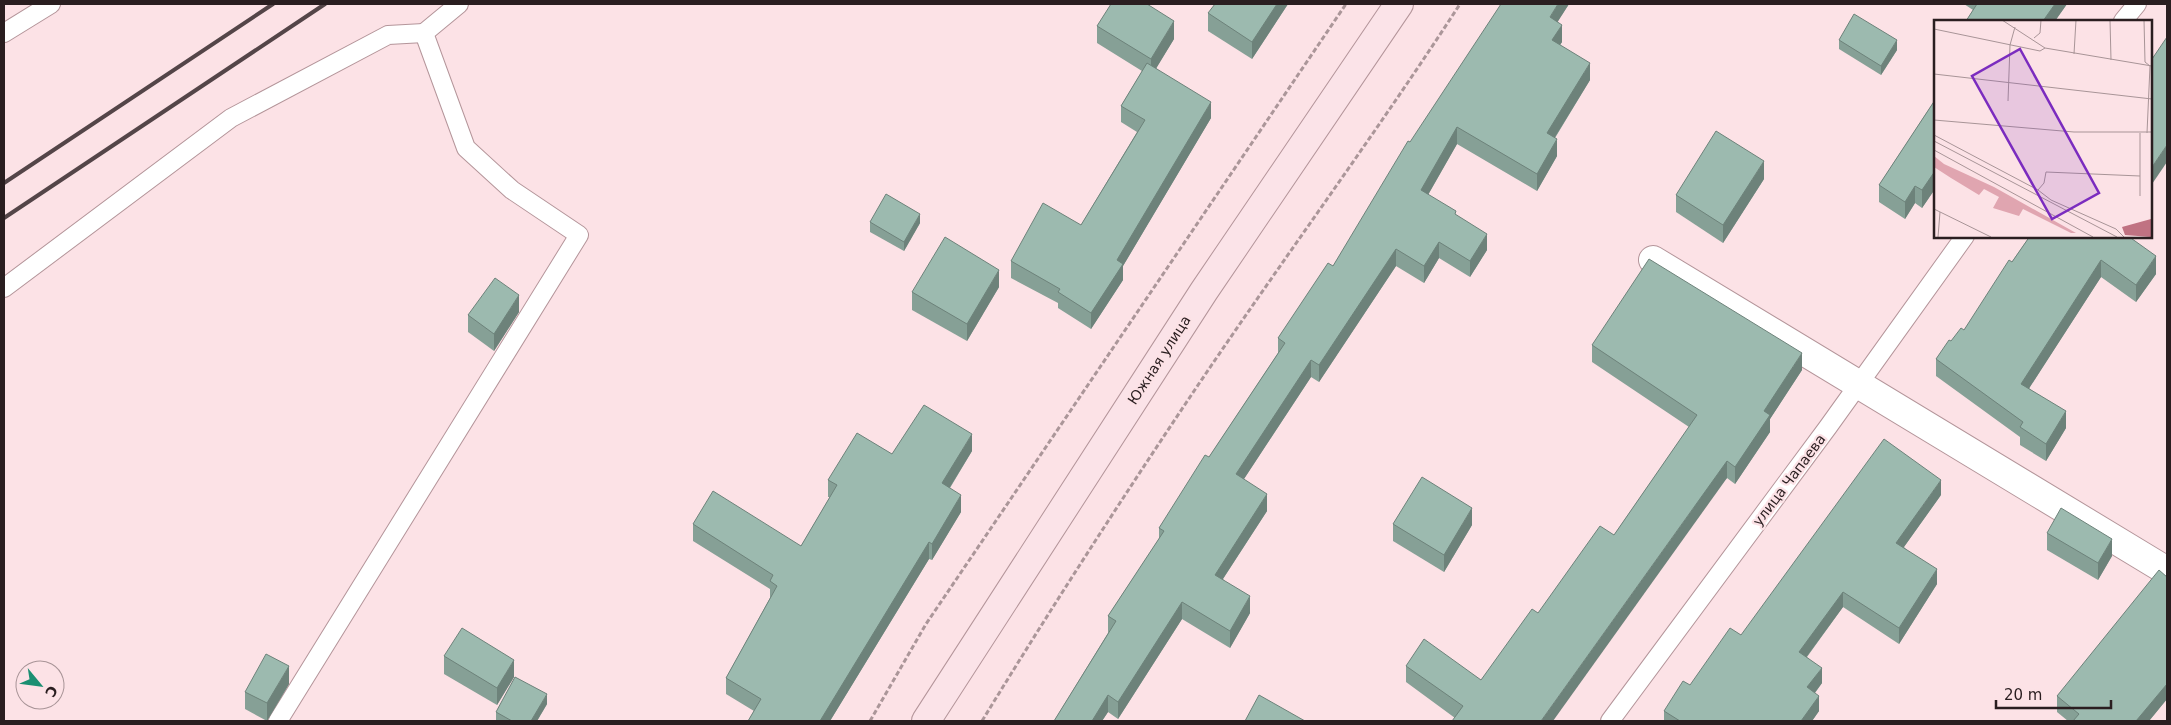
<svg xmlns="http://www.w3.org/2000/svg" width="2171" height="725" font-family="'DejaVu Sans',sans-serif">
<rect width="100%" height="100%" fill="#fce2e6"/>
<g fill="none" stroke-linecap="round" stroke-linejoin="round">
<defs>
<g id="lane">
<polyline points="2123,21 2137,4"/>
<polyline points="4,33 51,4"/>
<polyline points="4,288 231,118 388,35 424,33"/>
<polyline points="278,721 579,235 512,190 466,148 424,33 459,4"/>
<polyline points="1610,721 1828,427 1965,236"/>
</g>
<polyline id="street" points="1653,260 2167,571"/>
<polyline id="secondary" points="926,721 1204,291 1399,4"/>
</defs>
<use href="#lane" stroke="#b4959a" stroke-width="20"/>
<use href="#street" stroke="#b4959a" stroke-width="30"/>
<use href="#secondary" stroke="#b4959a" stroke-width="30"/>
<g stroke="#ab9699" stroke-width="3" stroke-dasharray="5 2.5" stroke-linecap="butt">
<polyline points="870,721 926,624 1346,4"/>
<path d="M 982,721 C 1048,613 1117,506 1188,400 C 1277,267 1373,138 1460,4"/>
</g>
<use href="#lane" stroke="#fff" stroke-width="18"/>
<use href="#street" stroke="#fff" stroke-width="28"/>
<use href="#secondary" stroke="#fbe3e8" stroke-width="28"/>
<g stroke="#544548" stroke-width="4">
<polyline points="4,183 273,4"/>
<polyline points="4,218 325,4"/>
</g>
</g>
<g fill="#86a096">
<polygon points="1288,4 1252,59 1208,31 1208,13"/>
<polygon points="1569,4 1557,22 1562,42 1560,45 1590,80 1555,138 1557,156 1537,191 1457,144 1428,195 1456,215 1487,250 1470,277 1439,258 1424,283 1396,266 1319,382 1311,377 1244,479 1267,511 1223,579 1250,613 1230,648 1182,619 1118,719 1108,712 1102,721 1054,721 1108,633 1108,616 1159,539 1159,528 1209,457 1278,353 1278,338 1333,266 1410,142"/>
<polygon points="1964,4 2067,4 2055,21 1966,21 1973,10"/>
<polygon points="1097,26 1174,39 1156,68 1211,118 1123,266 1123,280 1091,329 1058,308 1058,303 1011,278 1011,261 1081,225 1137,132 1121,122 1121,106 1142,71 1097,43"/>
<polygon points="1839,40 1897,50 1881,75 1839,49"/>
<polygon points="1935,100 1935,189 1922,208 1915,203 1905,219 1879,202 1879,185"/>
<polygon points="1764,179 1723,243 1676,212 1676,195"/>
<polygon points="870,222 920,223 904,251 870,232"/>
<polygon points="2030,236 2156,274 2136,302 2101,277 2029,388 2066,428 2046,461 2020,445 2020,437 1936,376 1936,359 1951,341 1964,330"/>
<polygon points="999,287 967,341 912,310 912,292"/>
<polygon points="519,312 494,351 468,332 468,315"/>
<polygon points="1592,345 1802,370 1770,419 1770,432 1735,484 1727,478 1455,718 1406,682 1406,666 1481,680 1538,613 1614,535 1689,427 1592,362"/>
<polygon points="972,451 950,488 961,512 932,560 929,559 830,721 748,721 754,711 726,694 726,678 770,598 770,589 693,541 693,524 801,546 830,497 828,497 828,480 892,454"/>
<polygon points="1941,495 1904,547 1937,584 1899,644 1843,607 1807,657 1822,683 1815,693 1819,711 1812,721 1664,721 1664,711 1741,635"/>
<polygon points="1393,524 1472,525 1444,572 1393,541"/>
<polygon points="2047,533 2112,556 2098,580 2047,550"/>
<polygon points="2167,577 2167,699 2149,721 2068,721 2057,712 2057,696"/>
<polygon points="444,656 514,677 497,705 444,674"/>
<polygon points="289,684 267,721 245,709 245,692"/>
<polygon points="547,704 537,721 496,721 496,712"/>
</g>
<g fill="#6d827a">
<polygon points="1277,4 1288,4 1252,59 1252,42"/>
<polygon points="1558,4 1569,4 1550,34 1550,17"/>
<polygon points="2055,4 2067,4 2055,21 2043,21"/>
<polygon points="1174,21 1174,39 1151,77 1151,59"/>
<polygon points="1562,25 1562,42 1552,57 1552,40"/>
<polygon points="1897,40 1897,50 1881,75 1881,66"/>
<polygon points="1590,63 1590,80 1547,150 1547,133"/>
<polygon points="1211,102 1211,118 1123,266 1123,280 1091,329 1091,313 1117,260"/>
<polygon points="1457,127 1457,144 1421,207 1421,190"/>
<polygon points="1557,139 1557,156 1537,191 1537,174"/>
<polygon points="2167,145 2167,162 2150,187 2150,170"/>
<polygon points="1764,161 1764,179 1723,243 1723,225"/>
<polygon points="1935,171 1935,189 1922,208 1922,190"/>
<polygon points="1915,186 1915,203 1905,219 1905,202"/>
<polygon points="920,214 920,223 904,251 904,242"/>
<polygon points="1487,234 1487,250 1470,277 1470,261"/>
<polygon points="1439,242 1439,258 1424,283 1424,266"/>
<polygon points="1396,249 1396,266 1319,382 1319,365"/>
<polygon points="2156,256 2156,274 2136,302 2136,285"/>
<polygon points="2101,260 2101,277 2021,401 2021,384"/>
<polygon points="999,270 999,287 967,341 967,324"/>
<polygon points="519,295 519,312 494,351 494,334"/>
<polygon points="1802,353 1802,370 1770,419 1770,432 1735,484 1735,467 1764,411"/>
<polygon points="1311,360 1311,377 1236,491 1236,474"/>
<polygon points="2066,411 2066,428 2046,461 2046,444"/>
<polygon points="972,434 972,451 942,500 942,483"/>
<polygon points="1727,461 1727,478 1553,721 1541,721"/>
<polygon points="1941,480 1941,495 1896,558 1896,543"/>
<polygon points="1267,494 1267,511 1215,591 1215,575"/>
<polygon points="961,495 961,512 932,560 932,544"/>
<polygon points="1472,508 1472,525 1444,572 1444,555"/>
<polygon points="2112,539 2112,556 2098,580 2098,563"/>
<polygon points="929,542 929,559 830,721 820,721"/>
<polygon points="1937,569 1937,584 1899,644 1899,628"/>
<polygon points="1843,592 1843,607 1799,667 1799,652"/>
<polygon points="1250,596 1250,613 1230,648 1230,631"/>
<polygon points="1182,602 1182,619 1118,719 1118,702"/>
<polygon points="514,660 514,677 497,705 497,688"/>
<polygon points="289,666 289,684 267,721 267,703"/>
<polygon points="1822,668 1822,683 1807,703 1807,687"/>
<polygon points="2167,684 2167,699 2149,721 2136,721"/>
<polygon points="547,694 547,704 537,721 531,721"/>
<polygon points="1108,695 1108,712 1102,721 1092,721"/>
<polygon points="1819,696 1819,711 1812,721 1801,721"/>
</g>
<g fill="#9cbaaf" stroke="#6d827a">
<polygon points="1111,4 1147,4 1174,21 1151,59 1097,26"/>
<polygon points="1215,4 1277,4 1252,42 1208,13"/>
<polygon points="1501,4 1558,4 1550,17 1562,25 1552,40 1590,63 1547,133 1557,139 1537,174 1457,127 1421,190 1456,211 1455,214 1487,234 1470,261 1439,242 1424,266 1396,249 1319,365 1311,360 1236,474 1267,494 1215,575 1250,596 1230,631 1182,602 1118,702 1108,695 1092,721 1054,721 1116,621 1108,616 1164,531 1159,528 1205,455 1209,457 1285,343 1278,338 1328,263 1333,266 1408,141 1410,142"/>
<polygon points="1977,4 2055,4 2043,21 1966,21"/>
<polygon points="1854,14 1897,40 1881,66 1839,40"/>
<polygon points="2167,37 2167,145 2150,170 2150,62"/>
<polygon points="1147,63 1211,102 1117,260 1123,264 1091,313 1058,292 1060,289 1011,261 1043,203 1081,225 1145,120 1121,106"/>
<polygon points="1935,100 1935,171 1922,190 1915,186 1905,202 1879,185"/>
<polygon points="1716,131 1764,161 1723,225 1676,195"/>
<polygon points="886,194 920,214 904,242 870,222"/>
<polygon points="2030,236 2128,236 2156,256 2136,285 2101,260 2021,384 2066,411 2046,444 2020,427 2023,422 1936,359 1949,340 1951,341 1961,328 1964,330 2009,260 2012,262"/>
<polygon points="945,237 999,270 967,324 912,292"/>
<polygon points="1649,259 1802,353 1764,411 1770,415 1735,467 1727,461 1541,721 1452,721 1463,706 1406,666 1424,639 1481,680 1532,609 1538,613 1600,526 1614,535 1697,415 1592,345"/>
<polygon points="495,278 519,295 494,334 468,315"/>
<polygon points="924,405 972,434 942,483 961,495 932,544 929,542 820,721 748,721 761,699 726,678 777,586 770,581 773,575 693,524 713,491 801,546 837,485 828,480 857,433 892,454"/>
<polygon points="1884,439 1941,480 1896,543 1937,569 1899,628 1843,592 1799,652 1822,668 1807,687 1819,696 1801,721 1680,721 1664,711 1683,681 1690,685 1730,628 1741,635"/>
<polygon points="1422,477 1472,508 1444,555 1393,524"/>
<polygon points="2061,508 2112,539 2098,563 2047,533"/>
<polygon points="2159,570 2167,577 2167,684 2136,721 2073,721 2079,714 2057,696"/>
<polygon points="462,628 514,660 497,688 444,656"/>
<polygon points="266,654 289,666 267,703 245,692"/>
<polygon points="515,677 547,694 531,721 512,721 496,712"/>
<polygon points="1259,695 1305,721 1245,721"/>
</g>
<g text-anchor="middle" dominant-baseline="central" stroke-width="4.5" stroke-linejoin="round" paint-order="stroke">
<g font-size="14" fill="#2a1e20" stroke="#fce2e6">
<text transform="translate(1159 360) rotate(-57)">Южная улица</text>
<text transform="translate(1789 480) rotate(-53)">улица Чапаева</text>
</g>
</g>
<g transform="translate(1934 20)">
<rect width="218" height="218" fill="#fce2e6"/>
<path d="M 0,136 L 10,144 L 60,167 L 142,213 L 137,213 L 89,189 L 85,196 L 59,188 L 65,177 L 50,169 L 45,175 L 17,158 L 0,147 Z" fill="#e0a5b0"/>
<path d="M 217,199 L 217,217 L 191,215 L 188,207 Z" fill="#c07282"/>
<path fill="none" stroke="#a89497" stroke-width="1" d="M 68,0 L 111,28M 176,0 L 177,40M 210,0 L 211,42 L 216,46 L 213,113M 0,9 L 106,31 L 111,28 L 218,46M 100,18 L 106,13 L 107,0M 140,34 L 142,0M 0,54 L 218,79M 74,81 L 76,25 L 81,7M 0,100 L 140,112 L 218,112M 0,115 L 104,170 L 110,163 L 112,152 L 206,156M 0,121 L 183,217M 0,130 L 159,217M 104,170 L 117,180 L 182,209 L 190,217M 206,176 L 206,113M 0,189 L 57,217M 4,217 L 6,192"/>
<path fill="#7b2cbf" fill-opacity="0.15" stroke="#7b2cbf" stroke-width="2.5" d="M 86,29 L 165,173 L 118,199 L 38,56 Z"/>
<rect width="218" height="218" fill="none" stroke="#2a1e20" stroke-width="2.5"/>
</g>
<rect width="2171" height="725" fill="none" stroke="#2a1e20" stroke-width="10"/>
<g transform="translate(40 685) rotate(119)"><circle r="24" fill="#fce2e6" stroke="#a89497"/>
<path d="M0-4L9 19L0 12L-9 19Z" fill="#1b8f72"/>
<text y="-8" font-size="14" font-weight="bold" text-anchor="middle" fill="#2a1e20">С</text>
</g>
<path d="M1996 700v8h115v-8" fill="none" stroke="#2a1e20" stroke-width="2.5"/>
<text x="2004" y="700" font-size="15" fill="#2a1e20" stroke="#fce2e6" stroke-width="4" paint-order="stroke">20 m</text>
</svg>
